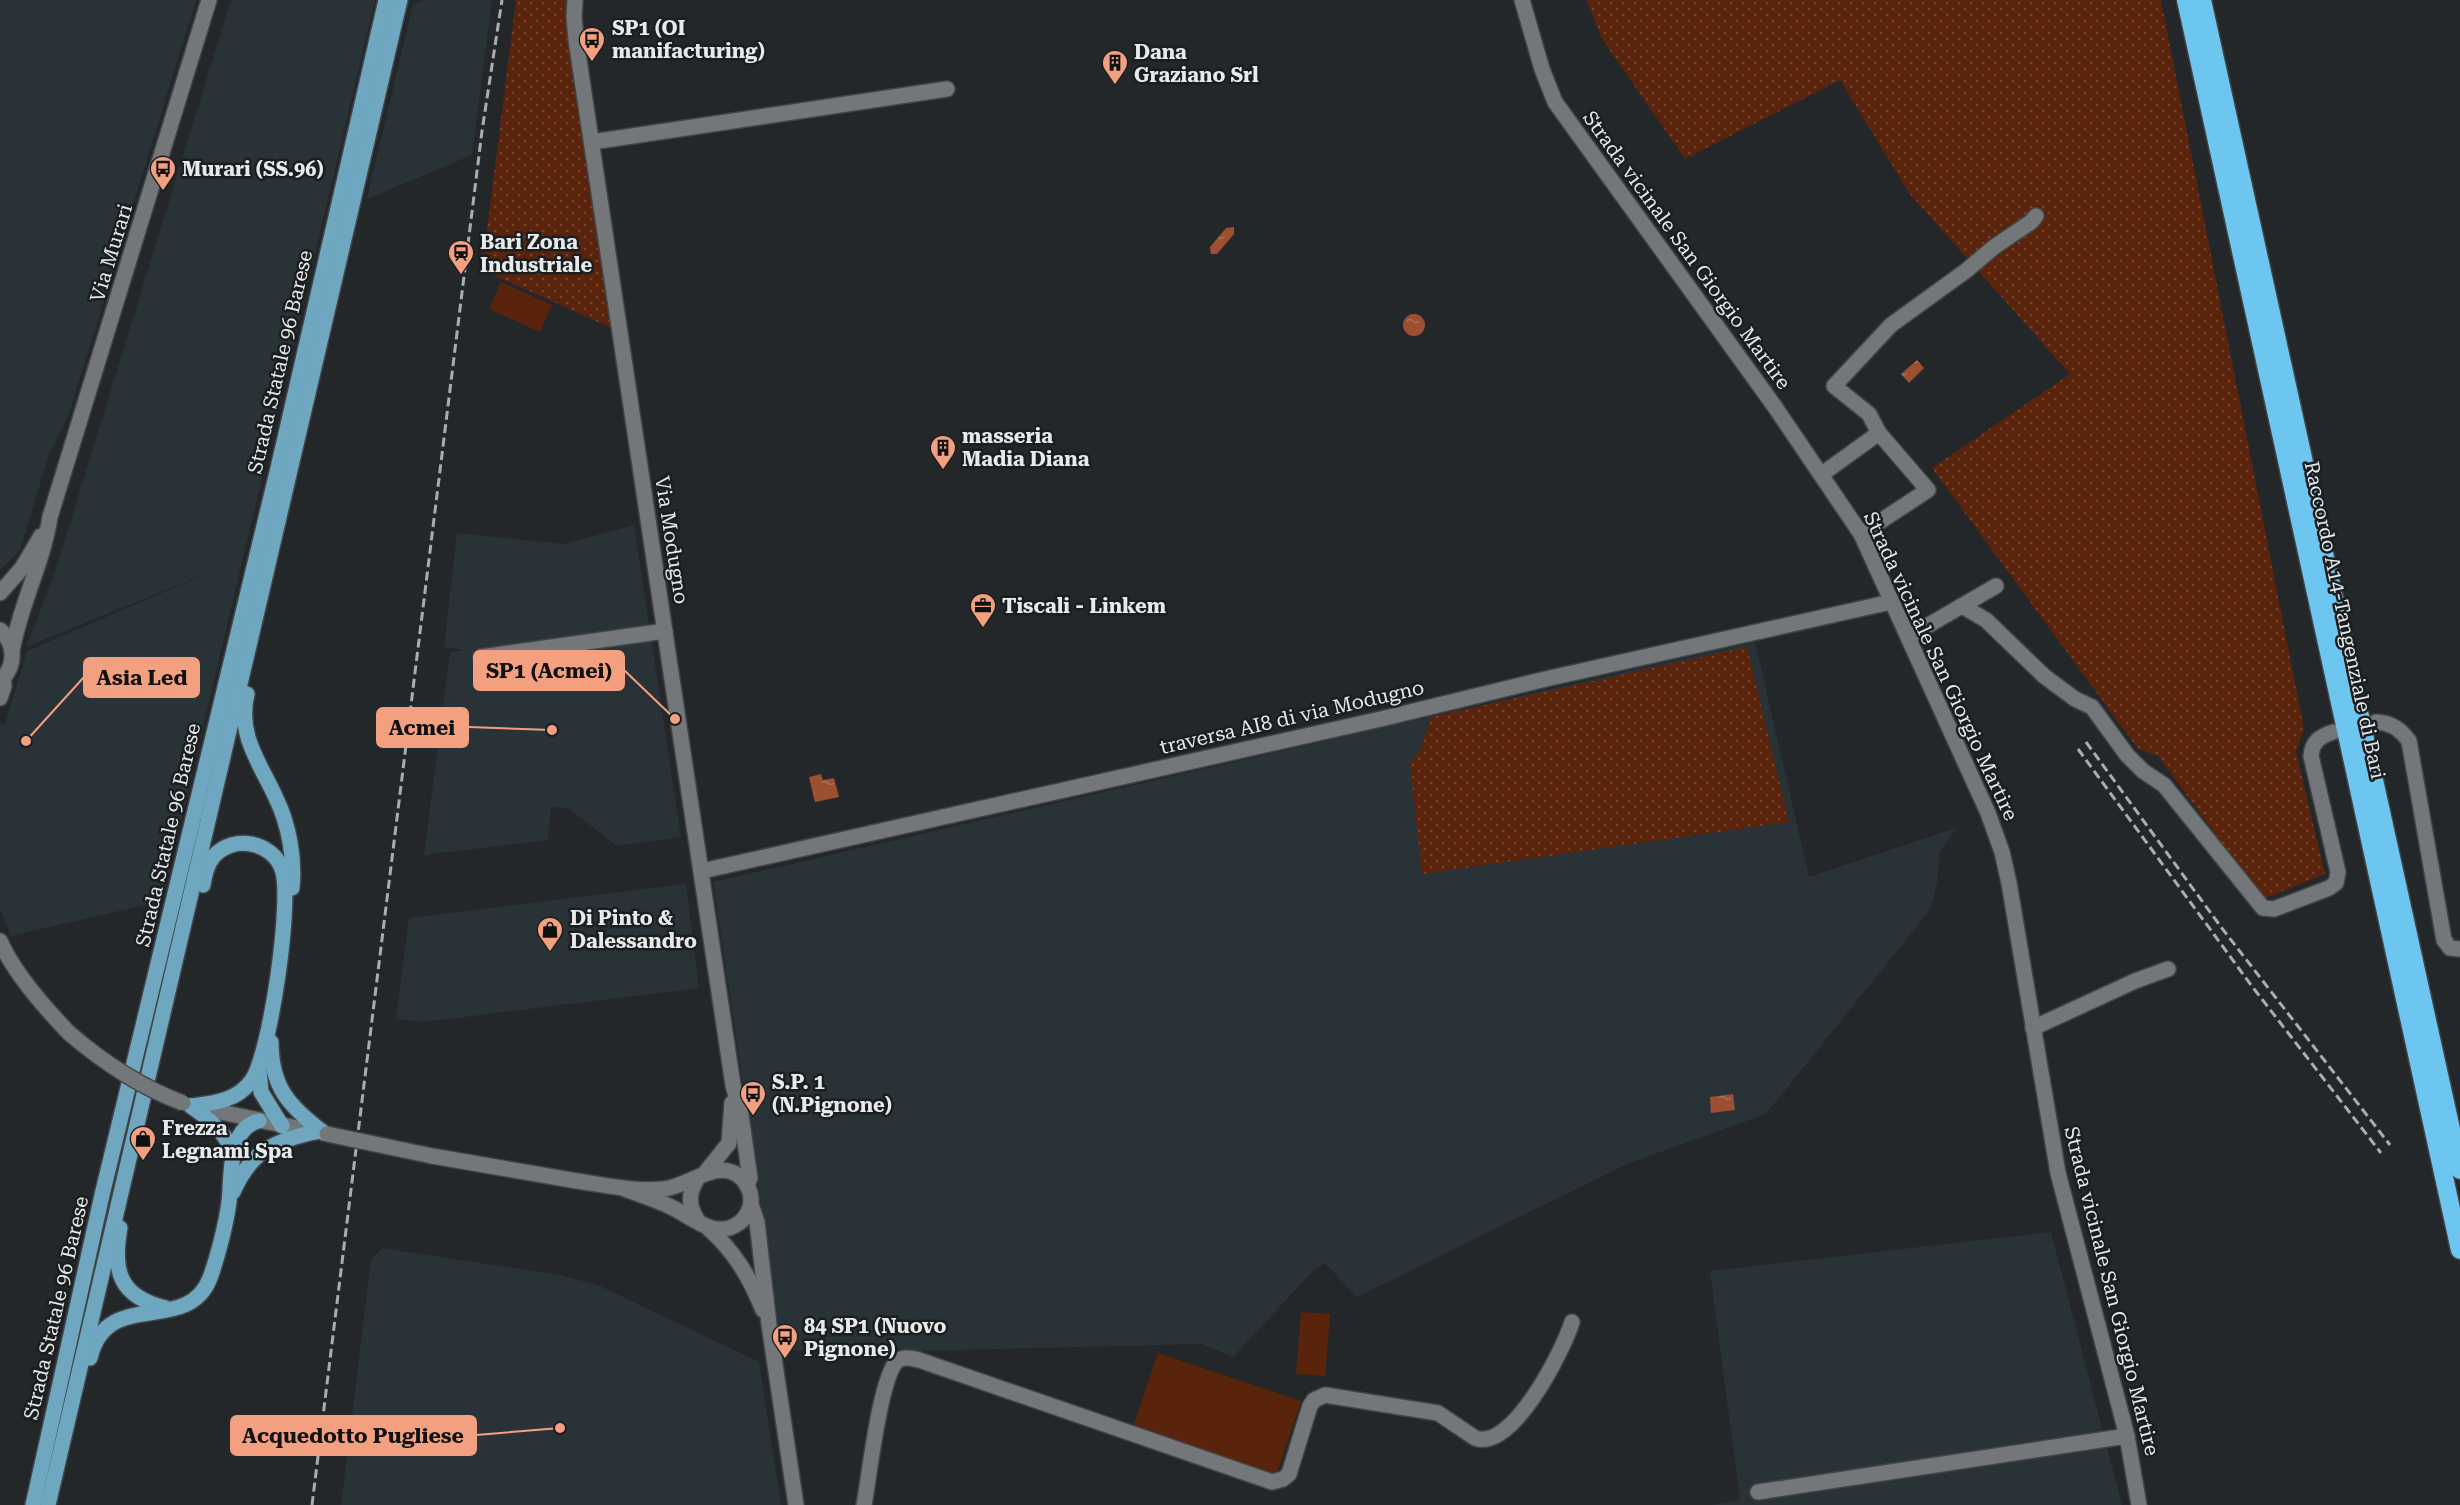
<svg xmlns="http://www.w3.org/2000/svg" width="2460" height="1505" font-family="'Roboto Serif',serif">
<defs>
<pattern id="grass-dots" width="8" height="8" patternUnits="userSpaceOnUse" patternTransform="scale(1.5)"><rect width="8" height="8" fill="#5a240c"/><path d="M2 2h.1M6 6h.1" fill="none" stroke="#724430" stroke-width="1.8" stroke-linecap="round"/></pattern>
<pattern id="water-ripples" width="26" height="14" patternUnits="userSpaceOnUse" patternTransform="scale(1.5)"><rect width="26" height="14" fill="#9c5031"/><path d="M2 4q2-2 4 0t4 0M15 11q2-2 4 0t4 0" fill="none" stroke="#ae7259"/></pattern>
</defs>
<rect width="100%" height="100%" fill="#242729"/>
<g fill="#283237">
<polygon points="0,0 196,0 68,417 49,454 20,550 0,570"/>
<polygon points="231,0 375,0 162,901 11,936 0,909 0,723 5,724 27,651 215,570 26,647 54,575"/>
<polygon points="424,0 492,0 472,155 367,199 413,4"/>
<polygon points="634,525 681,837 617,846 568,808 551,807 548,840 424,855 450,652 463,650 444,647 457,533 563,544"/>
<polygon points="1755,642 1809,877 1956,828 1940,852 1937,883 1930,910 1766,1114 1627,1164 1357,1297 1325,1263 1314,1270 1233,1357 1202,1344 919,1351 895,1349 783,1351 713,882"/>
<polygon points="686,884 699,988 424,1022 396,1019 409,918"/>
<polygon points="2051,1232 2122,1505 1711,1505 1740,1500 1710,1271"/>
<polygon points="382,1248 560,1275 598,1285 759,1362 781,1505 341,1505 371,1260"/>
</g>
<g fill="url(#grass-dots)">
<polygon points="516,0 567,0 565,17 570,40 614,329 482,270"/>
<polygon points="1587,0 2161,0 2304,729 2296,752 2325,874 2263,899 2158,756 2138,749 1932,468 2070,374 1909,193 1840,80 1685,159 1602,39"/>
<polygon points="1747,647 1789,822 1422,874 1410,764 1421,748 1431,717"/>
</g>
<g fill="#5a240c">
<polygon points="501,282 552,305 540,332 489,309"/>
<polygon points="1301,1312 1330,1314 1325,1376 1296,1374"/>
<polygon points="1158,1353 1301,1401 1276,1475 1133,1427"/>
</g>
<g fill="url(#water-ripples)">
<polygon points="1234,227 1234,234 1217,254 1211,254 1210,247 1226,228"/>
<circle cx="1414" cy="325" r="11"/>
<polygon points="1917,360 1924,368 1909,383 1901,374"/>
<polygon points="821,774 823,780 834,778 839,797 815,802 809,777"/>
<polygon points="1733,1094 1735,1110 1711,1113 1710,1097"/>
</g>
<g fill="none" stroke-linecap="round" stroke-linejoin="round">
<defs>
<g id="minor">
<polyline points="575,0 574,17 576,40 733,1085 741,1115 750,1178 747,1185"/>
<polyline points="1522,0 1542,69 1555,102 1775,407 1861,534 1988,813 2002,852 2009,883 2058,1173 2127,1436 2139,1505"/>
<polyline points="592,142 947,89"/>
<polyline points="1822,474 1879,433"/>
<polyline points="1861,534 1928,490 1879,433 1869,414 1834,386 1891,325 1967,270 1994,247 2031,222 2036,216"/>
<polyline points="0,593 22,568 41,536"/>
<path d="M 1962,606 L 1986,620 L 2044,676 L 2075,699 L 2092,707 L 2127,755 L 2143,771 L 2164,785 L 2263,908 L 2274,909 L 2329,888 L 2336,883 L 2338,872 L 2311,756 C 2312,741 2321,736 2333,732"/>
<path d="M 0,630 C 16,644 16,667 0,681"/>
<polyline points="1908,637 1996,586"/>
<path d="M 12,651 C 20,605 43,563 50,517 L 209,0"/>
<polyline points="481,657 665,631"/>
<polyline points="0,698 4,686 3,679"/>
<path d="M 2376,722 C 2392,723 2400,729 2409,741 L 2444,940 L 2450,948 L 2460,949"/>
<polyline points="702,871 1381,719 1550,678 1891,602"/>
<path d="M 0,941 C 14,973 45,1008 69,1033"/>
<polyline points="2033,1028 2135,981 2168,969"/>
<polyline points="192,1106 316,1132"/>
<path d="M 432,1156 C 481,1164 528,1173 577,1181 C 605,1185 634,1192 663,1189 C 689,1187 717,1158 739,1176 C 746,1181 751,1191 751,1200 C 751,1209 746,1218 739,1223 C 714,1241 692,1216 669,1206 C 654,1199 638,1194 622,1188"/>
<polyline points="705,1173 729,1143 732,1103"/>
<path d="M 697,1179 C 688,1194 688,1206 698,1221"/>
<polyline points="751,1204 757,1222 769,1324 796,1505"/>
<path d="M 709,1229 C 735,1252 750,1278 763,1310"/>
<polyline points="1758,1492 2127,1436"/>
<path d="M 864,1505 C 869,1478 880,1378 897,1361 C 903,1356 912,1358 919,1360 L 1272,1482 L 1283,1479 L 1289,1474 L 1310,1406 L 1314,1400 L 1325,1395 L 1438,1413 L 1475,1438 C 1512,1452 1563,1351 1572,1322"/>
</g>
<g id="major">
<path d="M 247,694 C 237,735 260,763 276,798 C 289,825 295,858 292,888"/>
<path d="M 271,1042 C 271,1088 290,1107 324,1133"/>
<polyline points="259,1069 261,1092 282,1126"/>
<path d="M 191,1106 C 214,1103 237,1101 252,1080 C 270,1055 293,898 282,869 C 272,842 234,834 214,856 C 207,864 205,874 203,885"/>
<path d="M 191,1106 C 209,1120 230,1133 232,1158"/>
<path d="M 233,1192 C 251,1151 274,1141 315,1132"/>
<path d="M 120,1228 C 112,1272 120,1297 166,1308"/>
<path d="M 90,1358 C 107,1286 187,1337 210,1278 C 218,1256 226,1224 229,1202 C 232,1177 227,1128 259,1121"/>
<polyline points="33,1505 102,1195 278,468 386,0"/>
<polyline points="48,1505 400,0"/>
</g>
<g id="highway">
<polyline points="2186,0 2460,1250"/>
<polyline points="2202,0 2460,1170"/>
</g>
</defs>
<use href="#minor" stroke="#414446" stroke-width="18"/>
<use href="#major" stroke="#414446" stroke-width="18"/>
<use href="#highway" stroke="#414446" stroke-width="21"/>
<use href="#minor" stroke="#737779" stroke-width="15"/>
<use href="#major" stroke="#6fa6c0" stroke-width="15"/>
<use href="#highway" stroke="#6cc6f0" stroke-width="18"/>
<g stroke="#aaadae" stroke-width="3" stroke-dasharray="9 4.5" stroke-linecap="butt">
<polyline points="2086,742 2221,927 2390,1145"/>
<polyline points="2078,749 2251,985 2381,1153"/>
<polyline points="312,1505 482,131 502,0"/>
</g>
<defs>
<g id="minor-bridge">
<path d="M 69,1033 C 104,1063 140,1087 183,1103"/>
<polyline points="327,1134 432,1156"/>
</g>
</defs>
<use href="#minor-bridge" stroke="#414446" stroke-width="18" stroke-linecap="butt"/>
<use href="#minor-bridge" stroke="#737779" stroke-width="15"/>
</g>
<defs>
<symbol id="bus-pin" viewBox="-11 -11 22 30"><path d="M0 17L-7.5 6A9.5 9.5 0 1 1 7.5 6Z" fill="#f2a080" stroke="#1b1e20"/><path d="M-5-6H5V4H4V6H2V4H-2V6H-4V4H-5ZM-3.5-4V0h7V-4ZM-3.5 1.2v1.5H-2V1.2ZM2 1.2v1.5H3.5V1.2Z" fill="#111"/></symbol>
<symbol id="building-pin" viewBox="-11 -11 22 30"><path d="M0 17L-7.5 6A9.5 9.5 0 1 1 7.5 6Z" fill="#f2a080" stroke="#1b1e20"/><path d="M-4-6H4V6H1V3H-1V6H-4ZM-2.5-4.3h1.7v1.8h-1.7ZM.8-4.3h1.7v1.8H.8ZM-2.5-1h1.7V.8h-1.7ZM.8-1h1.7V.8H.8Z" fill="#111"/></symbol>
<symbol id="station-pin" viewBox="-11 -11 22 30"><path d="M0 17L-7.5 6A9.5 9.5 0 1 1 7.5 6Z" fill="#f2a080" stroke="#1b1e20"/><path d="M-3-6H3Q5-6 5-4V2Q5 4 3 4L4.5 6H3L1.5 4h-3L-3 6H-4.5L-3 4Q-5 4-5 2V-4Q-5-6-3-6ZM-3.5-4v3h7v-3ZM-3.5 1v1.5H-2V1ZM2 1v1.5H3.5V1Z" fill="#111"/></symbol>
<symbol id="office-pin" viewBox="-11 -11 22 30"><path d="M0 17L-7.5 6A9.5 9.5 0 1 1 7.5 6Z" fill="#f2a080" stroke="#1b1e20"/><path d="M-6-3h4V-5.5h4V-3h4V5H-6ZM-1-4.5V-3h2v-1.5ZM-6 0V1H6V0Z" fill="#111"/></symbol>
<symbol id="shop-pin" viewBox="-11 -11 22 30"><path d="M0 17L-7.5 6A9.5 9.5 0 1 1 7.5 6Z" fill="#f2a080" stroke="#1b1e20"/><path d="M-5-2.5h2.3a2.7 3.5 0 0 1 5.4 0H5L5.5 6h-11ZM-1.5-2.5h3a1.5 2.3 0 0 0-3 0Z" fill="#111"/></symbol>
</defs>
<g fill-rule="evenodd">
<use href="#bus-pin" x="577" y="25" width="30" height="40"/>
<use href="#building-pin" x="1100" y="48" width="30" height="40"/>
<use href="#bus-pin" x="148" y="154" width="30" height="40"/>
<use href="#station-pin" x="446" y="238" width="30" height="40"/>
<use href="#building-pin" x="928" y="433" width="30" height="40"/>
<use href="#office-pin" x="968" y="591" width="30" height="40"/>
<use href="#shop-pin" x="535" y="915" width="30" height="40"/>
<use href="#bus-pin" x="738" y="1079" width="30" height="40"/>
<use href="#shop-pin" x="128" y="1124" width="30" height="40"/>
<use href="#bus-pin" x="770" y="1322" width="30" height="40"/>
</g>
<g text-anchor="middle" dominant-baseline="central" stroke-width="5" stroke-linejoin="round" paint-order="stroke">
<g font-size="20" font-weight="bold" fill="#e7eaeb" stroke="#1b1e20" text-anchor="start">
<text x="612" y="28">SP1 (OI<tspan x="612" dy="23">manifacturing)</tspan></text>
<text x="1134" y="52">Dana<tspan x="1134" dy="23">Graziano Srl</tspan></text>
<text x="182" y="169">Murari (SS.96)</text>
<text x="480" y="242">Bari Zona<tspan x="480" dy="23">Industriale</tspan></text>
<text x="962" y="436">masseria<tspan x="962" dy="23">Madia Diana</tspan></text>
<text x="1002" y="606">Tiscali - Linkem</text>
<text x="570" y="918">Di Pinto &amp;<tspan x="570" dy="23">Dalessandro</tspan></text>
<text x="772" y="1082">S.P. 1<tspan x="772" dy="23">(N.Pignone)</tspan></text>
<text x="162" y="1128">Frezza<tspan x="162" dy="23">Legnami Spa</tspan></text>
<text x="804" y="1326">84 SP1 (Nuovo<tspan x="804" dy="23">Pignone)</tspan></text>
</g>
<g font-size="20" fill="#e7eaeb" stroke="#1b1e20">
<text transform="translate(1687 250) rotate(54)">Strada vicinale San Giorgio Martire</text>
<text transform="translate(111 253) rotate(-73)">Via Murari</text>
<text transform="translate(280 362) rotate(-77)">Strada Statale 96 Barese</text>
<text transform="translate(672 540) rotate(81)">Via Modugno</text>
<text transform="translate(2345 620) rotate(78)">Raccordo A14-Tangenziale di Bari</text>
<text transform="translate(1941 666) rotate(65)">Strada vicinale San Giorgio Martire</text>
<text transform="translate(1292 717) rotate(-13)">traversa AI8 di via Modugno</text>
<text transform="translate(168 835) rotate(-77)">Strada Statale 96 Barese</text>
<text transform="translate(2112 1291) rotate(76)">Strada vicinale San Giorgio Martire</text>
<text transform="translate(56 1308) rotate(-77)">Strada Statale 96 Barese</text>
</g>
</g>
<path fill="none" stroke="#f2a080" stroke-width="2" d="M675 719L624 670M26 741L84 677M552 730L468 727M560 1428L476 1435"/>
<g fill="#f2a080" stroke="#1b1e20" stroke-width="2">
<circle cx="675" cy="719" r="6"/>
<circle cx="26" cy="741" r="6"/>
<circle cx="552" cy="730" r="6"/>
<circle cx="560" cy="1428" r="6"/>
</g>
<g fill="#f2a080" stroke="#f2a080" stroke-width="2">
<rect x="474" y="651" width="150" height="39" rx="6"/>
<rect x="84" y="658" width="115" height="39" rx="6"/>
<rect x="377" y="708" width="91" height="39" rx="6"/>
<rect x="231" y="1416" width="245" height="39" rx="6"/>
</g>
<g font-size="21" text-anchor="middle" font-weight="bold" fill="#111">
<text x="549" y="678">SP1 (Acmei)</text>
<text x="142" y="685">Asia Led</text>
<text x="422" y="735">Acmei</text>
<text x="353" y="1443">Acquedotto Pugliese</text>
</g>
</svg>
